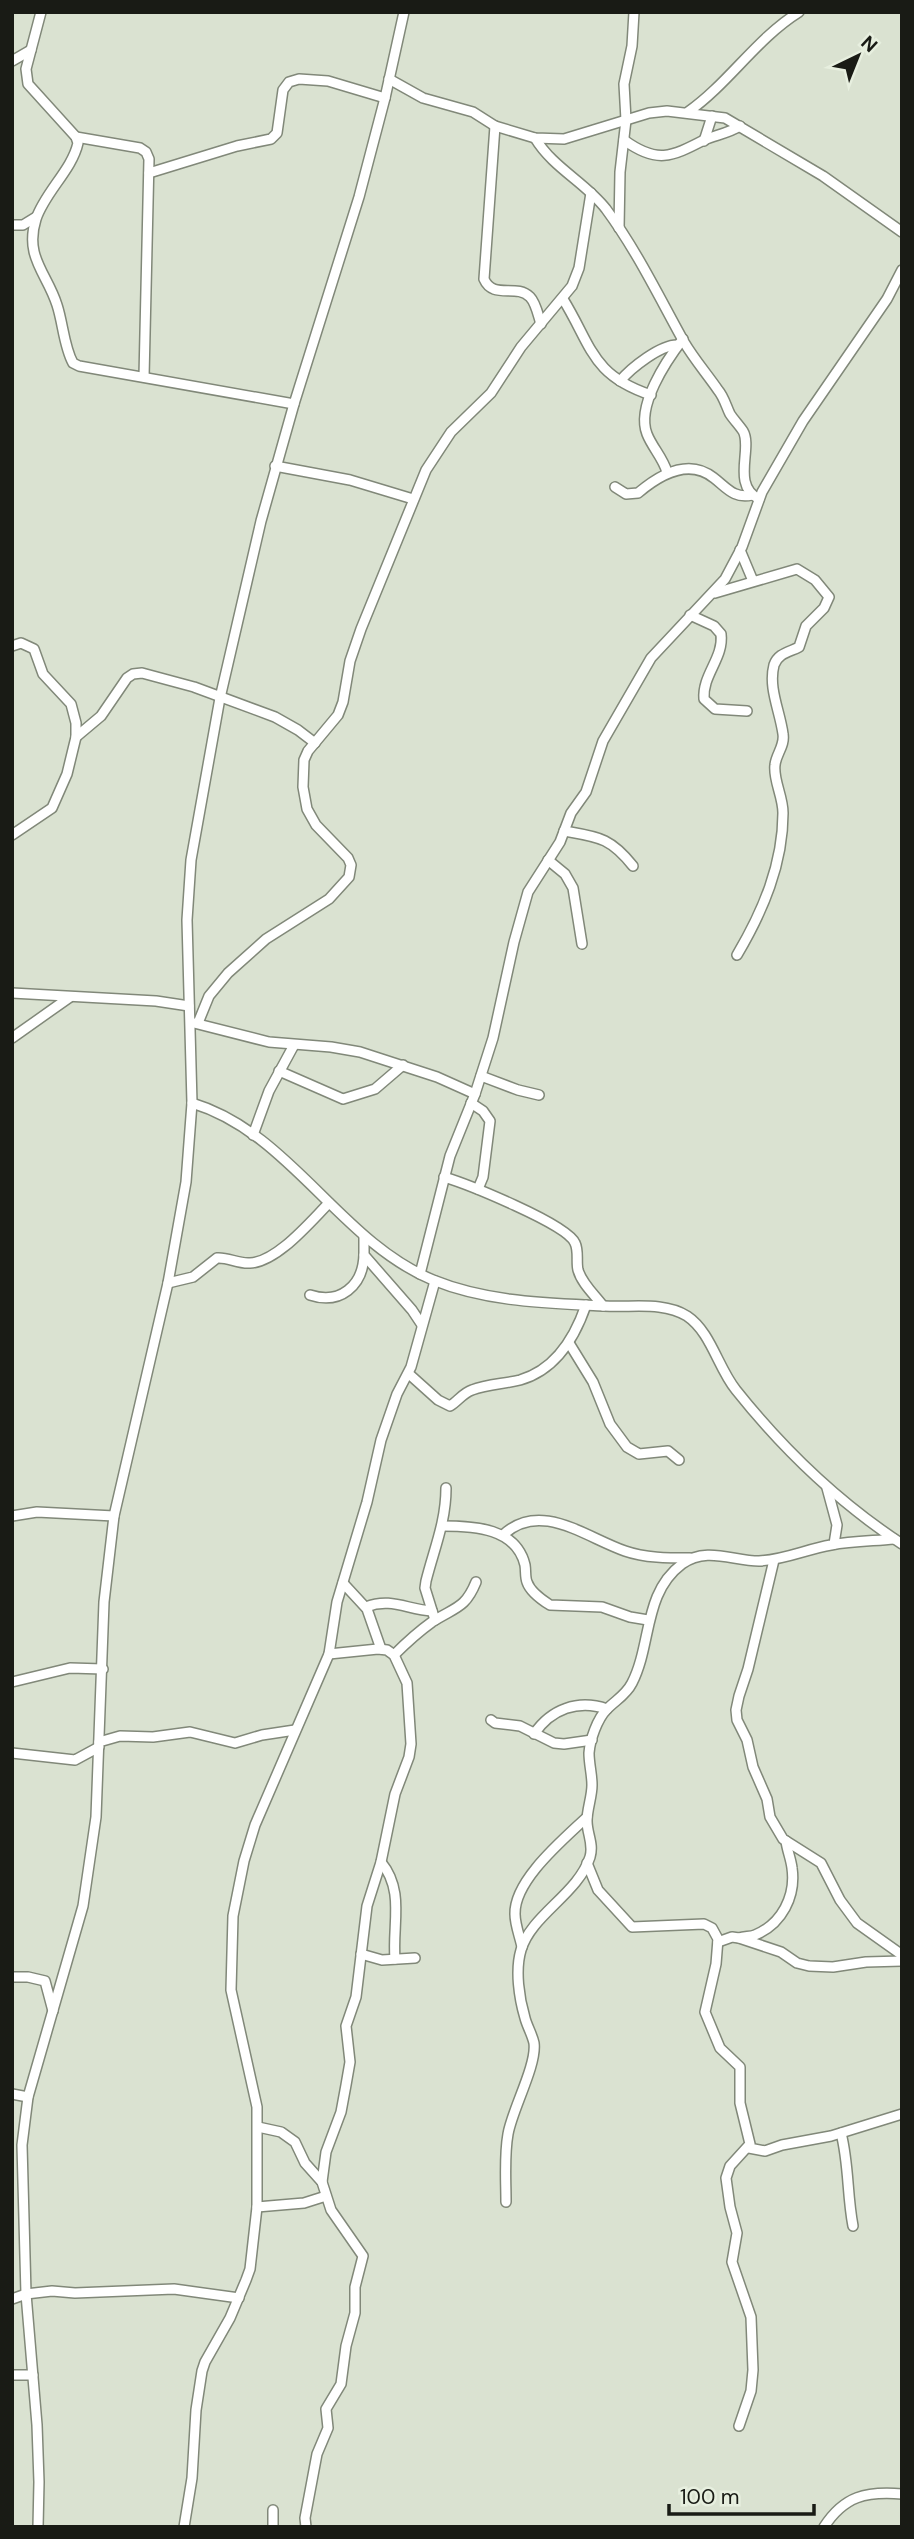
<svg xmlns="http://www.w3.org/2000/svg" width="914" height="2539" font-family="'DM Sans',sans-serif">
<rect width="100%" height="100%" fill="#dae2d1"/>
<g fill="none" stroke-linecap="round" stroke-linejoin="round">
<defs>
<g id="street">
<path d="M 41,12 L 26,69 L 28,84 L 76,137 L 78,143 C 72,170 45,192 36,219 C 24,257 47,273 57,305 C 63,323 64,347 73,363 L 79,366 L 294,404"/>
<polyline points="12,61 31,50"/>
<polyline points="389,79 423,98 473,112 495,126 535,138 564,139 649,113 667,111 725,118 823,176 902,232"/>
<path d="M 688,112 C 729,83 756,39 799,12"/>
<path d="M 495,126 L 484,279 C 493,300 516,283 530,297 C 536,303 538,315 541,324"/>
<polyline points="76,137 140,148 146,152 149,159 144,377"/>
<path d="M 535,138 C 553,168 585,182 606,209 C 637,251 659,297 684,342 C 694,359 707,374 718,390 C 724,397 726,406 730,414 C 734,420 739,425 743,431 C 753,448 731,485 759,499"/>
<path d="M 624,140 C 657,164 671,157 704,140 C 716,135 729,133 740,126"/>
<polyline points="704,141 712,116"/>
<polyline points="149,173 237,146 271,139 277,133 283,90 289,82 299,79 328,81 385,98"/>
<polyline points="12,225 23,225 36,217"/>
<polyline points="619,228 620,172 626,120 624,84 632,46 634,12"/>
<path d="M 563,299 C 592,346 591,375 651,395"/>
<path d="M 620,381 C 631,368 661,344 678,345"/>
<polyline points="275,466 350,480 413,499"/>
<path d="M 667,472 C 663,458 652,447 647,434 C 636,406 666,361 683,339"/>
<path d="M 615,487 L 626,494 L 638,493 C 658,476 688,457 714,478 C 727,488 734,499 752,495"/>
<polyline points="740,550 753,581"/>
<path d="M 715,593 L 797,569 L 815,580 L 829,597 L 824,608 L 806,626 L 799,647 C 790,652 778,653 774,665 C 768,688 780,711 783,734 C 785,746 776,754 775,765 C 773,780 783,796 783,813 C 783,864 763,911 737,955"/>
<path d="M 690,615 L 714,626 L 721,634 C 724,658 702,675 704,699 L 715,709 L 747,711"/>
<polyline points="12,646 21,643 34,649 43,674 71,704 76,723 76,737 67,774 52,808 12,835"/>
<polyline points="76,737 101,716 127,678 133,674 142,673 194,687 275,717 298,730 315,743"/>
<path d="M 564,831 C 598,837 610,837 633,866"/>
<polyline points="548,860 565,874 573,888 582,944"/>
<polyline points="12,993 156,1001 189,1006"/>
<polyline points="194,1023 269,1042 331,1047 360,1052 437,1077 475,1094"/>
<polyline points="198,1023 209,996 228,973 266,939 329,899 349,877 351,865 348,858 316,825 307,809 303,787 304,760 308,751 338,715 343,702 350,661 361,629 426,470 451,432 491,393 521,347 572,286 579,268 591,193"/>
<polyline points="12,1038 70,997"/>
<polyline points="279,1071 343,1099 375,1089 403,1065"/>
<polyline points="481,1076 518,1090 539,1095"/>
<path d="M 192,1103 C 291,1133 339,1241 433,1280 C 487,1302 546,1303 604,1306 C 631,1308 663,1301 687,1316 C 711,1332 718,1368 736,1390 C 783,1449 838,1502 902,1544"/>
<polyline points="471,1103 483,1111 490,1121 483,1177 478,1189"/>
<polyline points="253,1135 269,1091 294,1045"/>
<path d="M 444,1177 C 467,1184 567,1224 575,1243 C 579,1251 576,1262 578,1270 C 582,1284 595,1295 603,1306"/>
<polyline points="364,1237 364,1255 412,1310 422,1325"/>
<polyline points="420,1274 450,1156 475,1094 493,1038 514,942 528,892 560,842 571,813 586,792 603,741 651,658 725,579 742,547 762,492 803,421 887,299 902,270"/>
<path d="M 168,1283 L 193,1277 L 217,1258 C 228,1257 238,1264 250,1263 C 277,1262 310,1222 329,1203"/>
<path d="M 310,1295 C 340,1305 363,1286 364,1255"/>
<polyline points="569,1343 593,1382 610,1424 627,1447 639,1454 668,1451 679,1460"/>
<path d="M 409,1374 L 438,1400 L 450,1406 C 458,1401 463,1393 472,1390 C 487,1384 504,1384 520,1380 C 555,1370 575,1337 586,1305"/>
<polyline points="827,1488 837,1525 834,1544"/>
<polyline points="12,1516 37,1512 114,1516"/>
<path d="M 442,1526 C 475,1526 516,1528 525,1565 C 526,1571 525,1577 527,1582 C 530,1591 542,1600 550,1605 L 602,1607 L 630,1617 L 648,1620"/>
<path d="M 503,1535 C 540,1500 585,1537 625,1551 C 645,1558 668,1558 690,1558"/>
<polyline points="774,1560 748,1669 739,1696 736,1710 737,1720 747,1740 753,1767 767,1799 770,1817 783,1839 821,1863 840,1900 857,1923 902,1955"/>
<polyline points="343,1583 367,1609 381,1649"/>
<path d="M 366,1607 C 391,1597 408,1610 432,1611"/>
<path d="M 435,1620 L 425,1588 L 426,1581 C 434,1549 446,1522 446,1488"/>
<path d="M 394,1655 C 406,1643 418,1632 432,1622 C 455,1607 465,1609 476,1582"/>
<polyline points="12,1682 70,1668 103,1669"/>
<polyline points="491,1720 495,1723 520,1726 554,1743 564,1744 592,1740"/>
<path d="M 534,1734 C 551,1709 578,1699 607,1709"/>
<polyline points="99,1742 120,1736 153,1737 190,1732 235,1743 262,1735 295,1730"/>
<polyline points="12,1753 75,1760 99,1747"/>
<path d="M 381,1862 C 405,1891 392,1925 395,1959"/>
<polyline points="587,1863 598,1890 632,1927 704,1924 712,1928 718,1939 716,1964 705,2012 720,2048 740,2067 740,2103 750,2144 730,2166 726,2178 730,2207 737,2233 732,2262 751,2317 753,2370 751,2391 739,2426"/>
<path d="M 739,1938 C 745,1936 750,1937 755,1935 C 782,1924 796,1896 792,1868 C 791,1859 787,1850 786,1841"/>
<polyline points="718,1942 732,1937 739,1938 781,1952 797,1963 809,1966 833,1967 866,1962 902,1961"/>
<path d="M 522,1947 C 520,1937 515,1925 515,1914 C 514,1880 564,1839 587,1817"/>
<polyline points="361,1954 382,1960 415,1958"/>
<polyline points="12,1977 28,1977 45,1981 53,2011"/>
<polyline points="12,2094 28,2097"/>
<polyline points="258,2127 281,2132 295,2142 305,2163 322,2182 331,2210 363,2256 355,2287 355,2313 346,2346 341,2384 326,2409 328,2428 317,2454 305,2518 306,2527"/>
<path d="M 841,2133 C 849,2164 847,2195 853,2226"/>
<polyline points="749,2148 765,2151 782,2145 831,2136 902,2114"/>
<polyline points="322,2182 326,2152 341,2112 346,2085 350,2062 346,2026 356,1997 367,1906 381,1862 395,1794 409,1757 411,1744 407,1683 394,1655 387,1650 378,1649 329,1654"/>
<path d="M 506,2202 C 506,2180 504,2156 508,2134 C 512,2110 537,2065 534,2043 C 532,2034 527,2026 525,2018 C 519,1998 515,1970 521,1950 C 531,1915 578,1894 590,1857 C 594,1844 587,1834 587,1821 C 587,1809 592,1797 592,1785 C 592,1774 589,1764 589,1753 C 590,1740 597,1719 607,1709 C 616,1700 626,1695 632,1683 C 652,1644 643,1593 682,1564 C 706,1546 733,1561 759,1561 C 784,1560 807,1549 831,1545 C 852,1541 874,1541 894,1539"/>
<polyline points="257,2207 304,2203 326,2196"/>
<polyline points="12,2299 26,2294 52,2291 75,2293 174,2289 239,2298"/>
<polyline points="12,2375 33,2375"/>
<polyline points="273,2510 273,2527"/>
<polyline points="38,2527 39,2482 37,2425 26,2294 22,2145 28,2097 83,1906 96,1817 104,1602 114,1516 168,1283 186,1182 192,1103 187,920 191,860 220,698 261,521 294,404 359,197 385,98 404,12"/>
<polyline points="184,2527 192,2478 196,2410 202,2371 205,2362 230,2318 246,2280 250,2269 257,2207 257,2107 231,1990 233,1916 244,1861 255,1825 329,1654 337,1602 367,1502 381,1440 397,1394 411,1367 435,1281"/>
<path d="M 824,2527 C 844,2496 866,2491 902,2494"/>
</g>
</defs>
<use href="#street" stroke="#818879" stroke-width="12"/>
<use href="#street" stroke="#fff" stroke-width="9"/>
</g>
<rect width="914" height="2539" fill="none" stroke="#191b15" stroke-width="28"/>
<g transform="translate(858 56) rotate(43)" stroke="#e7efdf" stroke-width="5" paint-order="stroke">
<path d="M0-5L12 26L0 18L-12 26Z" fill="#191b15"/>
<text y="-10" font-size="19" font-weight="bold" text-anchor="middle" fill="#191b15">N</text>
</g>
<path d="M669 2504v10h145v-10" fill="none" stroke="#191b15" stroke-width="3.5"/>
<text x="680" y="2504" font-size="21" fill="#191b15" stroke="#e7efdf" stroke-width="5" paint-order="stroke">100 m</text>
</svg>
